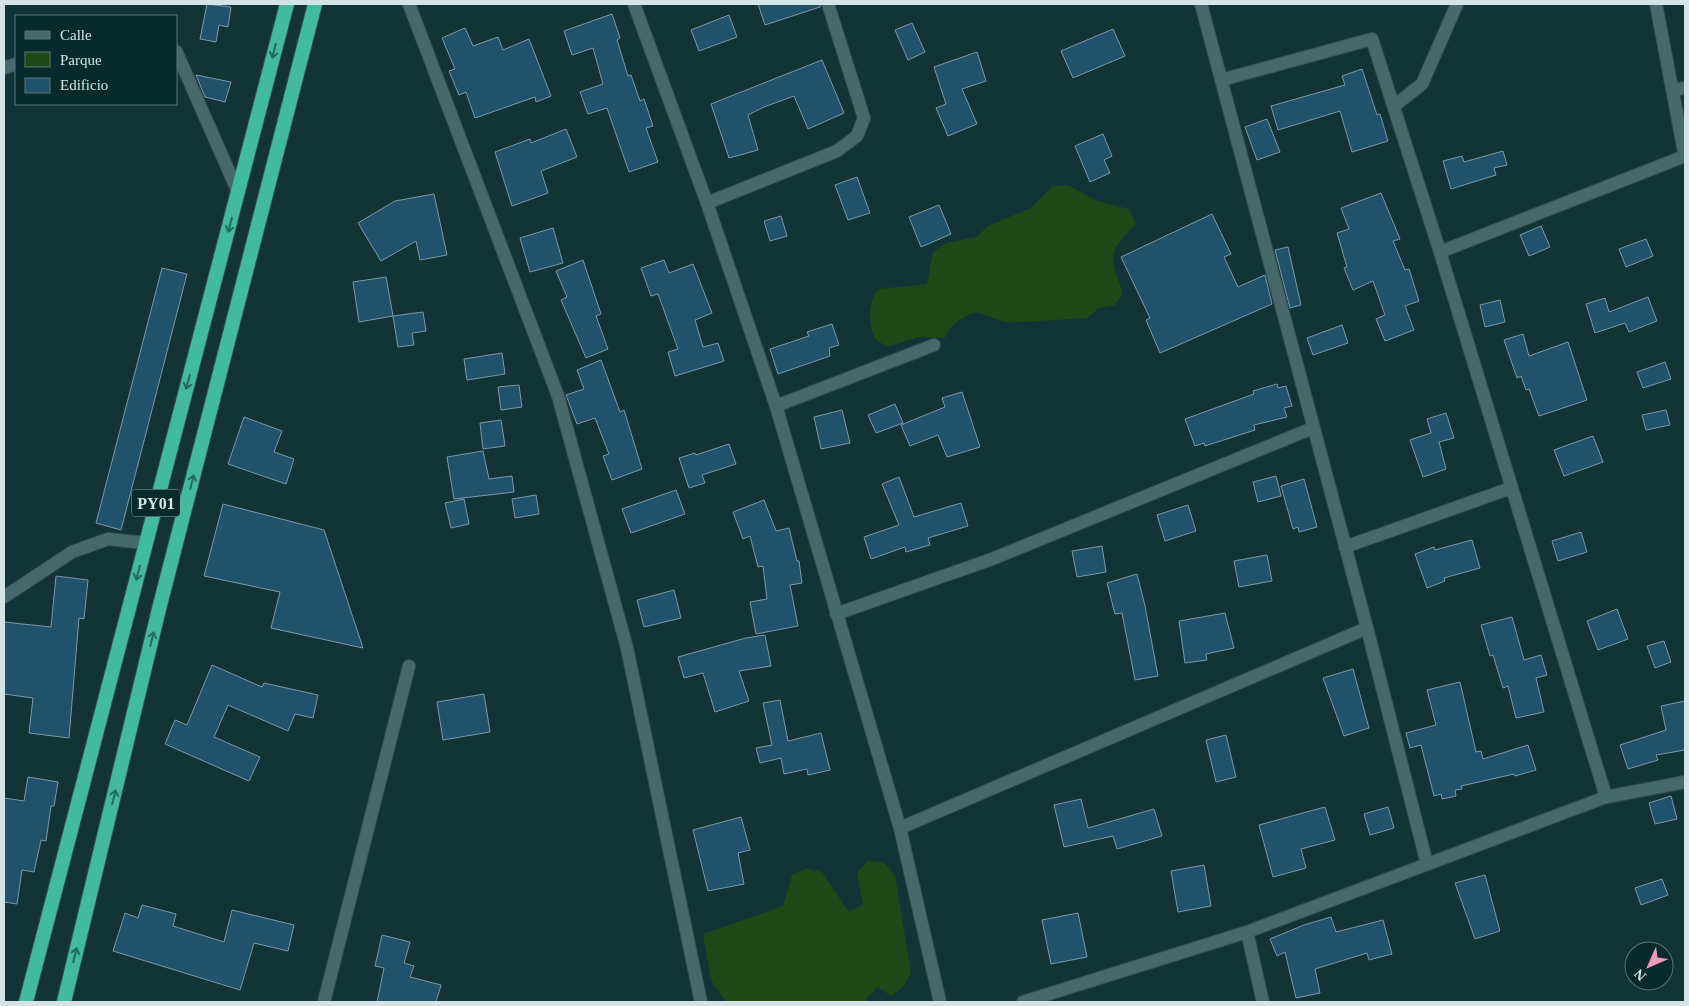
<svg xmlns="http://www.w3.org/2000/svg" width="1689" height="1006" font-family="Georgia,serif">
<rect width="100%" height="100%" fill="#133436"/>
<g fill="#214618">
<path d="M 1068,185 L 1097,201 L 1129,209 L 1136,224 C 1107,254 1109,254 1123,293 L 1115,305 L 1099,308 L 1087,318 L 1008,323 L 976,312 C 962,317 951,323 945,338 L 918,337 L 887,347 L 874,338 C 869,317 867,308 878,289 L 927,284 L 933,252 L 946,243 L 976,237 L 988,226 L 1031,208 L 1053,186 Z"/>
<polygon points="867,861 883,862 895,875 911,972 904,986 891,996 878,987 867,998 869,1002 726,1002 711,980 703,934 783,906 792,875 806,868 822,872 849,912 863,904 857,873"/>
</g>
<g fill="#21526b" stroke="#7d98a8">
<polygon points="207,4 231,7 228,27 219,25 216,42 200,39"/>
<polygon points="758,4 820,4 820,7 765,25"/>
<polygon points="612,14 620,38 617,40 628,76 631,75 640,101 644,99 653,126 646,128 658,162 629,172 607,108 588,114 580,92 603,84 593,48 572,55 564,31"/>
<polygon points="729,15 737,37 699,51 691,30"/>
<polygon points="912,23 925,52 908,60 895,30"/>
<polygon points="465,28 473,46 498,37 503,50 529,39 551,96 536,102 535,97 475,118 466,92 459,95 449,71 455,69 442,38"/>
<polygon points="1113,29 1125,56 1073,78 1061,51"/>
<polygon points="977,52 986,81 962,89 977,124 948,136 936,108 946,104 934,67"/>
<polygon points="822,60 844,113 808,129 794,96 764,107 748,115 758,150 729,158 711,104"/>
<polygon points="1362,69 1377,115 1380,114 1388,141 1352,152 1340,111 1278,130 1271,106 1345,85 1342,76"/>
<polygon points="196,75 231,82 225,102 205,97"/>
<polygon points="1267,119 1280,152 1257,160 1245,127"/>
<polygon points="566,129 577,157 541,171 548,193 512,206 495,152 530,139 531,143"/>
<polygon points="1103,134 1112,156 1104,160 1110,173 1090,182 1075,146"/>
<polygon points="1503,151 1507,165 1494,168 1496,175 1451,189 1443,161 1462,156 1464,162"/>
<polygon points="857,177 870,213 848,220 835,185"/>
<polygon points="1381,193 1400,239 1393,241 1405,270 1409,269 1419,301 1405,306 1414,330 1385,341 1376,319 1385,315 1373,281 1353,290 1344,268 1347,267 1337,233 1349,229 1341,208"/>
<polygon points="434,194 447,255 420,260 416,241 381,261 358,223 395,201"/>
<polygon points="939,205 951,234 921,247 909,217"/>
<polygon points="1212,214 1231,254 1224,257 1238,287 1265,275 1272,304 1160,353 1146,320 1150,318 1121,257"/>
<polygon points="781,216 787,236 770,241 764,221"/>
<polygon points="1541,226 1550,247 1529,256 1520,235"/>
<polygon points="553,228 563,263 530,272 520,238"/>
<polygon points="1646,239 1653,256 1626,267 1619,249"/>
<polygon points="1288,247 1301,305 1290,308 1275,250"/>
<polygon points="583,260 601,314 596,316 608,349 586,358 561,300 567,297 556,271"/>
<polygon points="664,260 669,273 693,264 712,313 695,320 703,347 718,343 724,361 675,376 668,352 678,349 658,294 651,296 641,268"/>
<polygon points="162,268 187,274 121,530 96,523"/>
<polygon points="386,277 393,316 423,312 426,331 412,333 414,345 398,347 393,316 359,322 353,282"/>
<polygon points="1648,297 1657,321 1629,332 1625,323 1595,333 1586,304 1605,298 1609,312"/>
<polygon points="1500,300 1505,322 1485,327 1480,305"/>
<polygon points="832,324 839,345 829,348 830,356 778,374 770,349 809,336 807,332"/>
<polygon points="1342,325 1348,343 1313,355 1307,338"/>
<polygon points="1523,334 1529,356 1568,342 1587,400 1539,416 1529,389 1526,390 1521,376 1517,378 1504,340"/>
<polygon points="502,353 505,374 467,380 464,359"/>
<polygon points="601,360 620,412 624,410 642,469 612,480 603,456 609,454 595,418 577,424 566,395 584,389 577,370"/>
<polygon points="1665,362 1671,379 1643,388 1637,372"/>
<polygon points="1277,384 1278,388 1286,386 1292,406 1284,408 1287,417 1254,425 1255,430 1205,446 1204,443 1195,446 1185,419 1254,394 1253,391"/>
<polygon points="519,385 522,407 501,410 498,387"/>
<polygon points="962,392 980,447 947,457 938,435 910,446 901,425 945,407 942,398"/>
<polygon points="895,404 903,423 876,433 868,415"/>
<polygon points="842,410 850,443 821,449 814,417"/>
<polygon points="1666,410 1670,425 1646,430 1642,415"/>
<polygon points="1446,413 1454,438 1439,442 1446,469 1423,477 1410,440 1431,433 1427,419"/>
<polygon points="244,417 282,431 274,452 294,459 286,484 228,464"/>
<polygon points="501,420 505,446 483,449 480,423"/>
<polygon points="1593,436 1603,462 1564,476 1554,450"/>
<polygon points="729,444 736,464 702,475 705,483 689,488 679,458 695,453 696,455"/>
<polygon points="483,451 489,479 512,476 514,492 454,499 447,457"/>
<polygon points="1276,476 1281,496 1258,502 1253,482"/>
<polygon points="899,477 914,517 961,503 968,526 928,538 930,545 906,552 905,547 871,559 864,537 899,525 882,484"/>
<polygon points="1304,479 1317,527 1299,532 1298,527 1293,529 1281,486"/>
<polygon points="676,490 685,514 631,533 622,509"/>
<polygon points="536,495 539,514 515,518 512,499"/>
<polygon points="464,499 469,524 451,528 445,503"/>
<polygon points="764,500 776,531 789,528 797,561 799,561 802,583 790,585 798,626 756,634 750,602 767,599 763,566 758,567 750,536 743,539 733,512"/>
<polygon points="223,504 324,530 363,648 271,628 280,592 204,576"/>
<polygon points="1188,505 1196,531 1165,541 1157,515"/>
<polygon points="1581,532 1587,552 1558,561 1552,541"/>
<polygon points="1472,540 1480,568 1444,578 1445,581 1427,588 1415,554 1434,547 1435,550"/>
<polygon points="1102,546 1106,572 1077,577 1072,551"/>
<polygon points="1267,555 1272,581 1239,587 1234,561"/>
<polygon points="1137,574 1145,606 1158,676 1135,680 1122,613 1115,614 1107,583"/>
<polygon points="56,576 88,580 84,619 79,618 69,738 29,733 33,698 4,694 4,622 51,627"/>
<polygon points="674,590 681,618 644,627 637,600"/>
<polygon points="1617,609 1628,639 1598,650 1587,621"/>
<polygon points="1225,613 1234,648 1206,654 1207,660 1185,663 1179,621"/>
<polygon points="1512,617 1524,660 1541,655 1547,675 1536,678 1544,712 1516,718 1508,686 1503,688 1493,655 1490,656 1481,625"/>
<polygon points="765,635 771,666 739,671 749,701 715,712 703,673 684,678 678,657 746,638"/>
<polygon points="1664,641 1671,662 1655,668 1647,646"/>
<polygon points="212,665 262,687 264,683 318,695 313,718 295,714 288,731 228,705 214,737 260,757 249,781 165,744 175,720 187,725"/>
<polygon points="1353,669 1369,728 1344,736 1323,678"/>
<polygon points="1460,682 1476,752 1481,751 1483,759 1528,745 1536,770 1515,776 1514,774 1461,786 1462,789 1455,790 1456,796 1442,799 1441,794 1434,796 1421,745 1410,748 1406,733 1436,725 1427,690"/>
<polygon points="484,694 490,732 443,740 437,702"/>
<polygon points="780,700 788,741 821,733 830,770 808,775 807,769 784,774 781,758 760,763 756,748 772,745 763,703"/>
<polygon points="1685,701 1685,750 1656,755 1658,760 1628,769 1620,745 1666,730 1661,706"/>
<polygon points="1226,735 1236,777 1216,782 1206,740"/>
<polygon points="28,777 58,782 54,806 51,806 46,841 41,840 34,872 22,870 17,904 4,902 4,798 24,801"/>
<polygon points="1671,796 1677,819 1655,824 1649,803"/>
<polygon points="1081,799 1088,828 1154,809 1162,836 1117,849 1113,836 1064,847 1054,805"/>
<polygon points="1325,807 1335,840 1301,849 1306,868 1273,877 1259,825"/>
<polygon points="1388,807 1394,828 1370,835 1364,814"/>
<polygon points="741,817 750,850 738,853 744,884 708,891 693,830"/>
<polygon points="1204,865 1211,906 1178,912 1171,871"/>
<polygon points="1485,875 1500,931 1475,939 1455,883"/>
<polygon points="1662,879 1668,895 1641,905 1635,888"/>
<polygon points="142,905 176,914 173,926 224,942 232,910 294,925 288,951 254,943 240,990 113,951 125,913 138,918"/>
<polygon points="1078,913 1087,957 1051,964 1042,920"/>
<polygon points="1331,917 1336,932 1383,920 1392,954 1369,960 1367,953 1315,969 1320,993 1296,998 1285,952 1277,956 1270,939 1304,925"/>
<polygon points="382,935 410,942 404,963 414,966 410,977 441,985 436,1002 377,1002 384,968 375,966"/>
</g>
<g fill="none" stroke-linecap="round" stroke-linejoin="round">
<defs>
<g id="minor">
<polyline points="409,4 558,396 627,648 701,1002"/>
<polyline points="634,4 707,203 776,406 900,828 940,1002"/>
<polyline points="1201,4 1367,628 1427,864"/>
<polyline points="1656,4 1685,157"/>
<polyline points="176,51 238,192"/>
<polyline points="4,68 16,64"/>
<polyline points="1221,80 1372,39 1440,252 1606,797"/>
<polyline points="1673,90 1685,88"/>
<polyline points="1394,106 1422,84 1457,4"/>
<polyline points="707,203 837,151 857,136 864,118 828,4"/>
<polyline points="1440,252 1685,156"/>
<polyline points="776,406 934,345"/>
<polyline points="1345,547 1511,488"/>
<polyline points="4,597 72,552 108,539 146,543"/>
<polyline points="836,614 992,559 1313,428"/>
<polyline points="900,828 1367,628"/>
<polyline points="1247,932 1263,1002"/>
<polyline points="324,1002 409,666"/>
</g>
<polyline id="tertiary" points="1023,1002 1247,932 1606,797 1685,782"/>
<g id="trunk">
<polyline points="26,1002 287,4"/>
<polyline points="64,1002 159,609 315,4"/>
</g>
</defs>
<use href="#minor" stroke="#374f52" stroke-width="14"/>
<use href="#tertiary" stroke="#374f52" stroke-width="14"/>
<use href="#trunk" stroke="#374f52" stroke-width="16"/>
<use href="#minor" stroke="#48696c" stroke-width="12"/>
<use href="#tertiary" stroke="#48696c" stroke-width="12"/>
<use href="#trunk" stroke="#42ba9c" stroke-width="14"/>
</g>
<defs><path id="oneway-shaft" d="M-6 0H5M1.5-3L5.5 0L1.5 3" fill="none" stroke-width="1.6" stroke-linecap="round" stroke-linejoin="round" transform="scale(1.25)"/></defs>
<g stroke="#226b5e">
<use href="#oneway-shaft" transform="translate(274 51) rotate(104)"/>
<use href="#oneway-shaft" transform="translate(230 225) rotate(105)"/>
<use href="#oneway-shaft" transform="translate(188 382) rotate(105)"/>
<use href="#oneway-shaft" transform="translate(192 482) rotate(-76)"/>
<use href="#oneway-shaft" transform="translate(138 573) rotate(105)"/>
<use href="#oneway-shaft" transform="translate(152 639) rotate(-76)"/>
<use href="#oneway-shaft" transform="translate(114 797) rotate(-76)"/>
<use href="#oneway-shaft" transform="translate(75 955) rotate(-76)"/>
</g>
<g text-anchor="middle" dominant-baseline="central" stroke-width="4" stroke-linejoin="round" paint-order="stroke">
<rect fill="#082a2c" stroke="#96acae" stroke-width="1" x="132" y="489.5" width="48" height="27" rx="4"/>
<g font-size="16" font-weight="bold" fill="#d3e4e6">
<text x="156" y="503">PY01</text>
</g>
</g>
<rect width="1689" height="1006" fill="none" stroke="#d3e4e6" stroke-width="10"/>
<rect x="15" y="15" width="162" height="90" fill="#082a2c" stroke="#597476"/>
<rect x="25" y="31" width="25" height="8" fill="#48696c" stroke="#597476"/>
<text x="60" y="40" font-size="15" fill="#d3e4e6">Calle</text>
<rect x="25" y="52" width="25" height="15" fill="#214618" stroke="#597476"/>
<text x="60" y="65" font-size="15" fill="#d3e4e6">Parque</text>
<rect x="25" y="78" width="25" height="15" fill="#21526b" stroke="#597476"/>
<text x="60" y="90" font-size="15" fill="#d3e4e6">Edificio</text>
<g transform="translate(1649 966) rotate(225)"><circle r="24" fill="#082a2c" stroke="#597476"/>
<path d="M0-4L9 19L0 12L-9 19Z" fill="#ef9ab8"/>
<text y="-8" font-size="14" font-weight="bold" text-anchor="middle" fill="#d3e4e6">N</text>
</g>
</svg>
